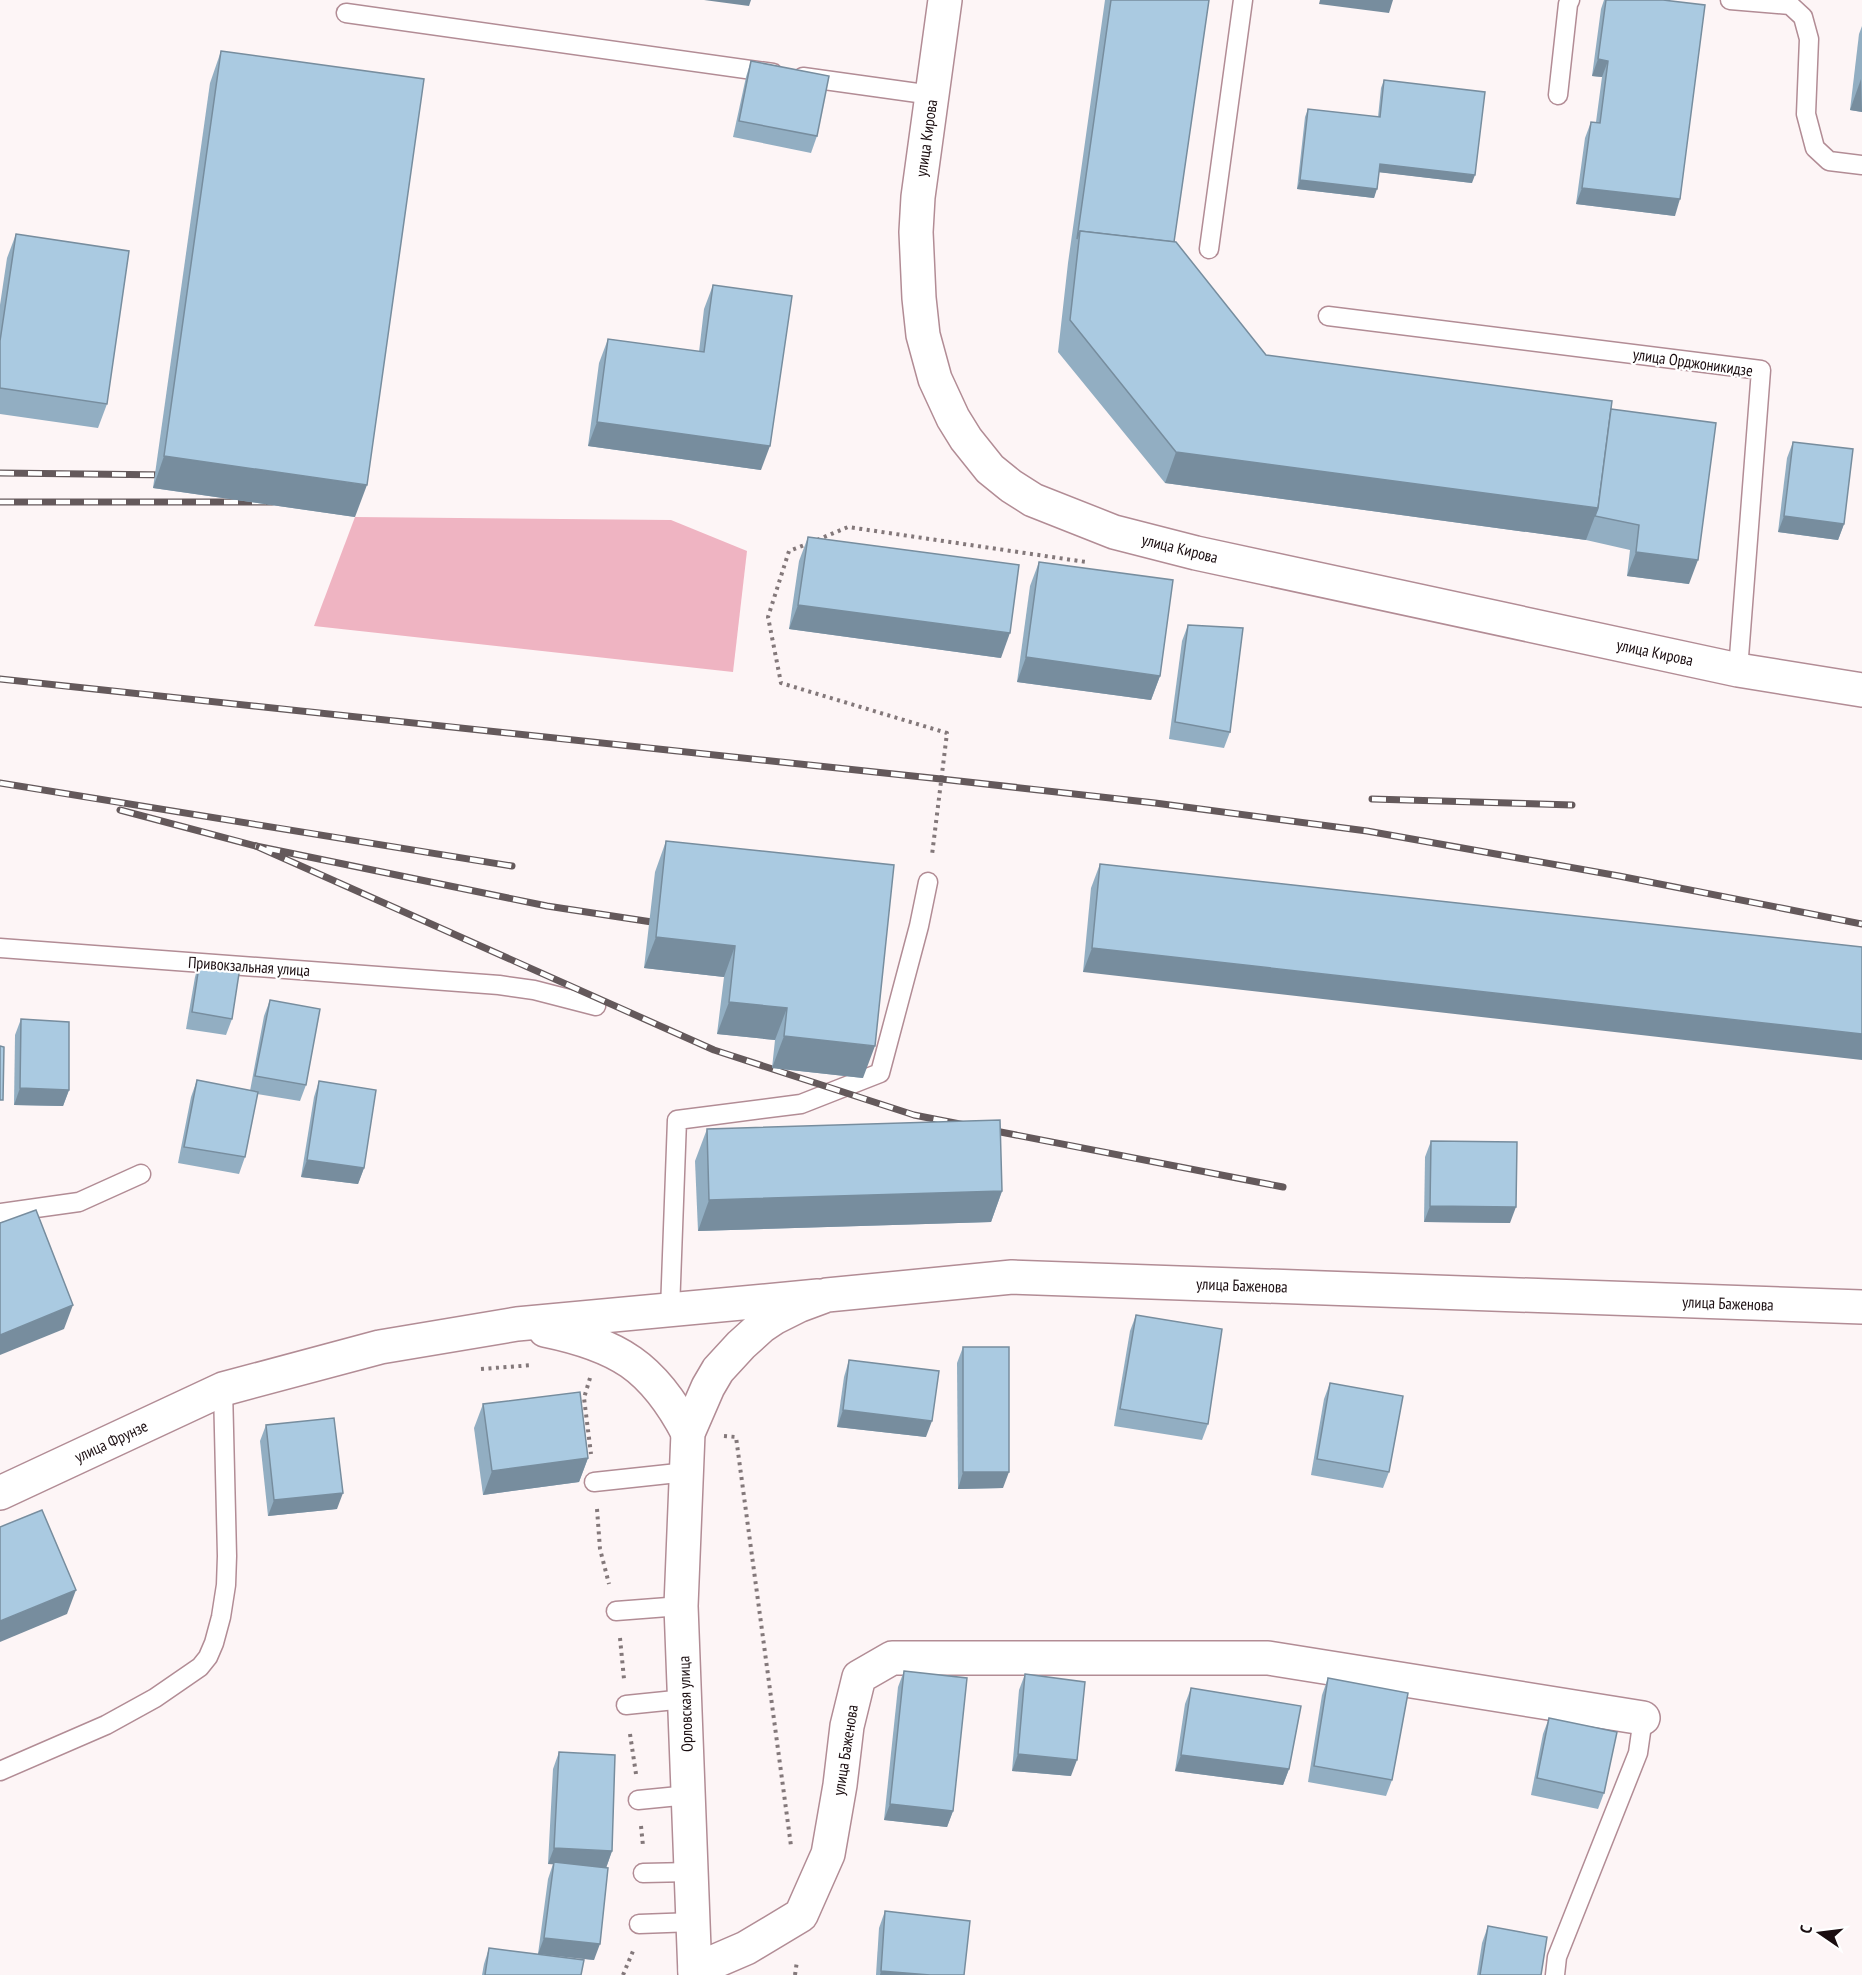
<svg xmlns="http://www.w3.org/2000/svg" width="1862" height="1975" font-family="'PT Sans Narrow',sans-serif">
<rect width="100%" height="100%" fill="#fdf5f6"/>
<polygon fill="#efb4c2" points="355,517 671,520 747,551 733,672 314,626"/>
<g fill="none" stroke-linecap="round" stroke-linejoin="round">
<defs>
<g id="service">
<polyline points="1730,0 1790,5 1803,17 1809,39 1806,114 1815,148 1829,161 1862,165"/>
<polyline points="346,13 773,73"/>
<polyline points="803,77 932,95"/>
<polyline points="1558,95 1568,4 1570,0"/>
<polyline points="1209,249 1243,0"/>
<polyline points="1328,316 1761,370 1738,670"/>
<polyline points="0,948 499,985 534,990 596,1006"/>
<polyline points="0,1213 79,1202 141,1174"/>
<polyline points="670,1310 677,1120 801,1104 880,1073 919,926 928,882"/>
<polyline points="594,1482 687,1472"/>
<polyline points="616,1611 681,1606"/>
<polyline points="626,1705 685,1699"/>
<polyline points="0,1771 106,1725 155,1698 200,1667 208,1657 214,1643 221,1617 226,1585 227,1556 223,1389"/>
<polyline points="638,1800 689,1795"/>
<polyline points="643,1873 691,1872"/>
<polyline points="639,1924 694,1922"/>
<polyline points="1555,1975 1557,1957 1638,1753 1643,1718"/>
</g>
<polyline id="minor" points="695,1970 746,1948 801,1915 828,1854 840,1785 847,1726 859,1677 892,1658 1268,1658 1643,1718"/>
<g id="tertiary">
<polyline points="945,0 918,197 916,232 919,298 923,335 935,379 953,418 966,439 990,469 1011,486 1033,500 1114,532 1196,553 1738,670 1862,690"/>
<path d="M 545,1330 C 618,1345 653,1366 688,1433"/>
<polyline points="0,1493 223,1389 380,1347 517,1324 818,1296"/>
</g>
<polyline id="secondary" points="695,1975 681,1606 688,1433 708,1387 718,1370 741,1345 762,1326 774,1318 800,1305 827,1295 1012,1277 1862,1307"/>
</defs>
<use href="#service" stroke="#b28c95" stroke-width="21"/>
<use href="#minor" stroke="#b28c95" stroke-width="36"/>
<use href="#tertiary" stroke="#b28c95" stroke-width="36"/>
<use href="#secondary" stroke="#b28c95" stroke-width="36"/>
<g stroke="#83787a" stroke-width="4" stroke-dasharray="3 4.5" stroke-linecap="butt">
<polyline points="817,540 848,527 1086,562"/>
<polyline points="810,543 789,551 768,617 781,683 947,733 932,855"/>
<polyline points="481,1369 533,1365"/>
<polyline points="590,1378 584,1398 591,1454"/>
<polyline points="724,1436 736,1437 791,1846"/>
<polyline points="597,1509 600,1549 609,1584"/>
<polyline points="620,1638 624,1679"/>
<polyline points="630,1734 636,1774"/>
<polyline points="641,1826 643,1846"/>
<polyline points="623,1975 633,1951"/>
<polyline points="795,1975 797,1961"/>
</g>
<use href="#service" stroke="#fff" stroke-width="18"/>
<use href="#minor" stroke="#fff" stroke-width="33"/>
<use href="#tertiary" stroke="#fff" stroke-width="33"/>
<use href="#secondary" stroke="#fff" stroke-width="33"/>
<defs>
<g id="rail">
<polyline points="0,473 171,475"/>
<polyline points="0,502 272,502"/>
<polyline points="0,679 941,779 1155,803 1367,831 1619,876 1862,924"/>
<polyline points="0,783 512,866"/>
<polyline points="1372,799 1572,805"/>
<polyline points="120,810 256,846"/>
<polyline points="665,924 547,906 256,846 714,1050 914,1115 965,1125"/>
<polyline points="985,1129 1283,1187"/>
</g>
</defs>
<use href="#rail" stroke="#64595b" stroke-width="7"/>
<use href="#rail" stroke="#fff" stroke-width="4.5" stroke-dasharray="14" stroke-linecap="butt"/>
</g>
<g fill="#92aec2">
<polygon points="1105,0 1209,0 1174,242 1266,355 1611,409 1689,584 1627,576 1630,550 1586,540 1165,483 1058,352 1068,263"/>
<polygon points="1604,0 1663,0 1675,216 1576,204 1585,138 1591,122 1596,122 1602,77 1592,76 1601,9"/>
<polygon points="1862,26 1862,112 1850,110 1859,34"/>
<polygon points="221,51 355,517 153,488 210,83"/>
<polygon points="751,61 817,136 811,153 733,137 746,77"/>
<polygon points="1384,80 1472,183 1379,172 1374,198 1297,189 1305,117 1308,109 1378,117 1381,88"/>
<polygon points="16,234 107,404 98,428 0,414 0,305 7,258"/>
<polygon points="713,285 761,470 588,446 599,363 608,339 699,352 704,309"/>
<polygon points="1793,442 1844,524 1838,540 1778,532 1787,458"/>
<polygon points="808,537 1001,658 789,629 799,561"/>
<polygon points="1039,562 1160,676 1151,700 1017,682 1030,586"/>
<polygon points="1188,625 1230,732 1224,748 1169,739 1182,641"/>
<polygon points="666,841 863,1078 772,1068 775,1040 717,1034 724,977 644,968 655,872"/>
<polygon points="1100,864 1862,947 1083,972 1091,888"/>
<polygon points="200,960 232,1019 226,1035 186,1029 195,977"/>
<polygon points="270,1000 306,1085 300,1101 257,1094 245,1157 239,1174 178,1163 191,1097 197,1080 250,1091 264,1016"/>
<polygon points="21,1019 69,1090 63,1106 14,1105 15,1035"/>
<polygon points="319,1081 364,1168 358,1184 301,1177 314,1097"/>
<polygon points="707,1129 1002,1191 991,1222 698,1231 695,1161"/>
<polygon points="1431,1141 1510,1223 1424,1222 1425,1157"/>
<polygon points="1136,1315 1208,1424 1202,1440 1114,1426 1130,1331"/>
<polygon points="963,1347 1003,1488 958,1489 957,1363"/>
<polygon points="849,1360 926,1437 837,1427 844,1377"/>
<polygon points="1330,1383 1389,1472 1383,1488 1311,1475 1324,1399"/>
<polygon points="483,1404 588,1458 579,1482 483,1495 474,1428"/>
<polygon points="266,1425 337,1509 268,1516 260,1441"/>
<polygon points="904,1671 953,1811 947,1827 884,1820 898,1687"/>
<polygon points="1025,1674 1071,1776 1012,1771 1019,1690"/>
<polygon points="1328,1678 1392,1780 1386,1796 1308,1782 1322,1695"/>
<polygon points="1191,1688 1289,1769 1283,1785 1175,1771 1185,1704"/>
<polygon points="1549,1718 1604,1793 1598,1809 1531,1795 1543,1734"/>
<polygon points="559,1752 612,1851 606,1868 594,1960 538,1954 548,1879 553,1864 548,1864 553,1769"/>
<polygon points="885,1911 964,1975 876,1975 879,1928"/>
<polygon points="1488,1926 1541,1975 1477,1975 1482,1943"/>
<polygon points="489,1948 581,1975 482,1975 484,1964"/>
</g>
<g fill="#778d9e">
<polygon points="704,0 751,0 749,6"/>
<polygon points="1320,0 1393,0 1389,13 1319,4"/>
<polygon points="1598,59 1608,61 1602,77 1592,76"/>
<polygon points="1861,79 1862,112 1850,110"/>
<polygon points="1380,164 1475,175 1472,183 1377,172"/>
<polygon points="1300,180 1377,189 1374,198 1297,189"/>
<polygon points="1582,188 1680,199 1675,216 1576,204"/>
<polygon points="597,422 770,446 761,470 588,446"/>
<polygon points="1176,452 1598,508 1586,540 1165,483"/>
<polygon points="164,456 367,485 355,517 153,488"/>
<polygon points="1784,516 1844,524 1838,540 1778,532"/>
<polygon points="1636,552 1698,560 1689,584 1627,576"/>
<polygon points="798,605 1010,633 1001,658 789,629"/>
<polygon points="1026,657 1160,676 1151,700 1017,682"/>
<polygon points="656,937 735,946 724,977 644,968"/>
<polygon points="1092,948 1862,1034 1862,1060 1083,972"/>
<polygon points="729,1002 787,1008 775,1040 717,1034"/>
<polygon points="784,1036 875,1046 863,1078 772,1068"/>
<polygon points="20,1088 69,1090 63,1106 14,1105"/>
<polygon points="307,1160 364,1168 358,1184 301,1177"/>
<polygon points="1002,1191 991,1222 698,1231 709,1200"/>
<polygon points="1430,1206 1516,1207 1510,1223 1424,1222"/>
<polygon points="73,1305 64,1329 0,1355 0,1335"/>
<polygon points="843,1410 932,1421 926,1437 837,1427"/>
<polygon points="588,1458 579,1482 483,1495 492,1471"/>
<polygon points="963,1472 1009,1472 1003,1488 958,1489"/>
<polygon points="343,1493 337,1509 268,1516 274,1500"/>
<polygon points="76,1590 67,1614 0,1642 0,1621"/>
<polygon points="1018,1754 1077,1760 1071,1776 1012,1771"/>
<polygon points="1181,1755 1289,1769 1283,1785 1175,1771"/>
<polygon points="890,1804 953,1811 947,1827 884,1820"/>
<polygon points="554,1848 612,1851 606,1868 548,1864"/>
<polygon points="544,1938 600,1944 594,1960 538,1954"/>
<polygon points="881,1971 930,1975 880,1975"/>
</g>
<g fill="#aacae1" stroke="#778d9e" stroke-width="1.5">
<polygon points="1111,0 1209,0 1174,242 1080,231 1077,239"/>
<polygon points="1606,0 1663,0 1705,5 1680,199 1582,188 1591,122 1600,123 1608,61 1598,59"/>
<polygon points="221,51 424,79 367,485 164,456"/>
<polygon points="751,61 829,76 817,136 739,121"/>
<polygon points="1384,80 1485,92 1475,175 1380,164 1377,189 1300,180 1308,109 1380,117"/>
<polygon points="1080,231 1176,242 1266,355 1612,401 1598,508 1176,452 1070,320"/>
<polygon points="16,234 129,251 107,404 0,388 0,341"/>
<polygon points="713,285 792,296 770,446 597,422 608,339 704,352"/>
<polygon points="1611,409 1716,423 1698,560 1636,552 1639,525 1595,516 1598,508"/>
<polygon points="1793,442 1853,449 1844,524 1784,516"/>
<polygon points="808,537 1019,565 1010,633 798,605"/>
<polygon points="1039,562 1173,580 1160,676 1026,657"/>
<polygon points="1188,625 1243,628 1230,732 1175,722"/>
<polygon points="666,841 894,865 875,1046 784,1036 787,1008 729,1002 735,946 656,937"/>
<polygon points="1100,864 1862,947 1862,1034 1092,948"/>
<polygon points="200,960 240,967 232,1019 192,1012"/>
<polygon points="270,1000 320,1009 306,1085 255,1076"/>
<polygon points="21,1019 69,1022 69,1090 20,1088"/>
<polygon points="0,1046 4,1047 3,1100 0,1100"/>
<polygon points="197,1080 258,1092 245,1157 184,1147"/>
<polygon points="319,1081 376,1090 364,1168 307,1160"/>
<polygon points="1000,1120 1002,1191 709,1200 707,1129"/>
<polygon points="1431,1141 1517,1142 1516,1207 1430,1206"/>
<polygon points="36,1210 73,1305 0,1335 0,1223"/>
<polygon points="1136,1315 1222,1329 1208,1424 1120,1409"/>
<rect x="963" y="1347" width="46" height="125"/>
<polygon points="849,1360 939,1371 932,1421 843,1410"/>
<polygon points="1330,1383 1403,1396 1389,1472 1317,1459"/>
<polygon points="580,1392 588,1458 492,1471 483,1404"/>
<polygon points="334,1418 343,1493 274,1500 266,1425"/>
<polygon points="42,1510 76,1590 0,1621 0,1527"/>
<polygon points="904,1671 967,1678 953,1811 890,1804"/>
<polygon points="1025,1674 1085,1682 1077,1760 1018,1754"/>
<polygon points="1328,1678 1408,1693 1392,1780 1314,1766"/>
<polygon points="1191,1688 1301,1706 1289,1769 1181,1755"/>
<polygon points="1549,1718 1617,1732 1604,1793 1537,1778"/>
<polygon points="559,1752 615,1755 612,1851 554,1848"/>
<polygon points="554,1862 608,1868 600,1944 544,1938"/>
<polygon points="885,1911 970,1921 964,1975 930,1975 881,1971"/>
<polygon points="1488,1926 1547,1937 1541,1975 1480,1975"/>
<polygon points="489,1948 584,1960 581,1975 485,1975"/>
</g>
<g text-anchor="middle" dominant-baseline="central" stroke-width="4.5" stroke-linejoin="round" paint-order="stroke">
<g font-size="16" fill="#1a0d10" stroke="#fff">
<text transform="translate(926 138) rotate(-82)">улица Кирова</text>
<text transform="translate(1693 362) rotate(8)">улица Орджоникидзе</text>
<text transform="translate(1180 548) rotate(14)">улица Кирова</text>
<text transform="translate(1655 652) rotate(12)">улица Кирова</text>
<text transform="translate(249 966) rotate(4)">Привокзальная улица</text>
<text transform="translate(1242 1285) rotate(2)">улица Баженова</text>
<text transform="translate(1728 1303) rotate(2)">улица Баженова</text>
<text transform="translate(111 1441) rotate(-25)">улица Фрунзе</text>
<text transform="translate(685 1704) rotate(-92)">Орловская улица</text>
<text transform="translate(845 1750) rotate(-81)">улица Баженова</text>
</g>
</g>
<g transform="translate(1820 1933) rotate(284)" stroke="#ffffff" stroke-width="4.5" paint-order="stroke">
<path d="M0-4.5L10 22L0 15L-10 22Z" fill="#1a0d10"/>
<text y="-9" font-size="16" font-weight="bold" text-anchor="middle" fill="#1a0d10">С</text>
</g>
</svg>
